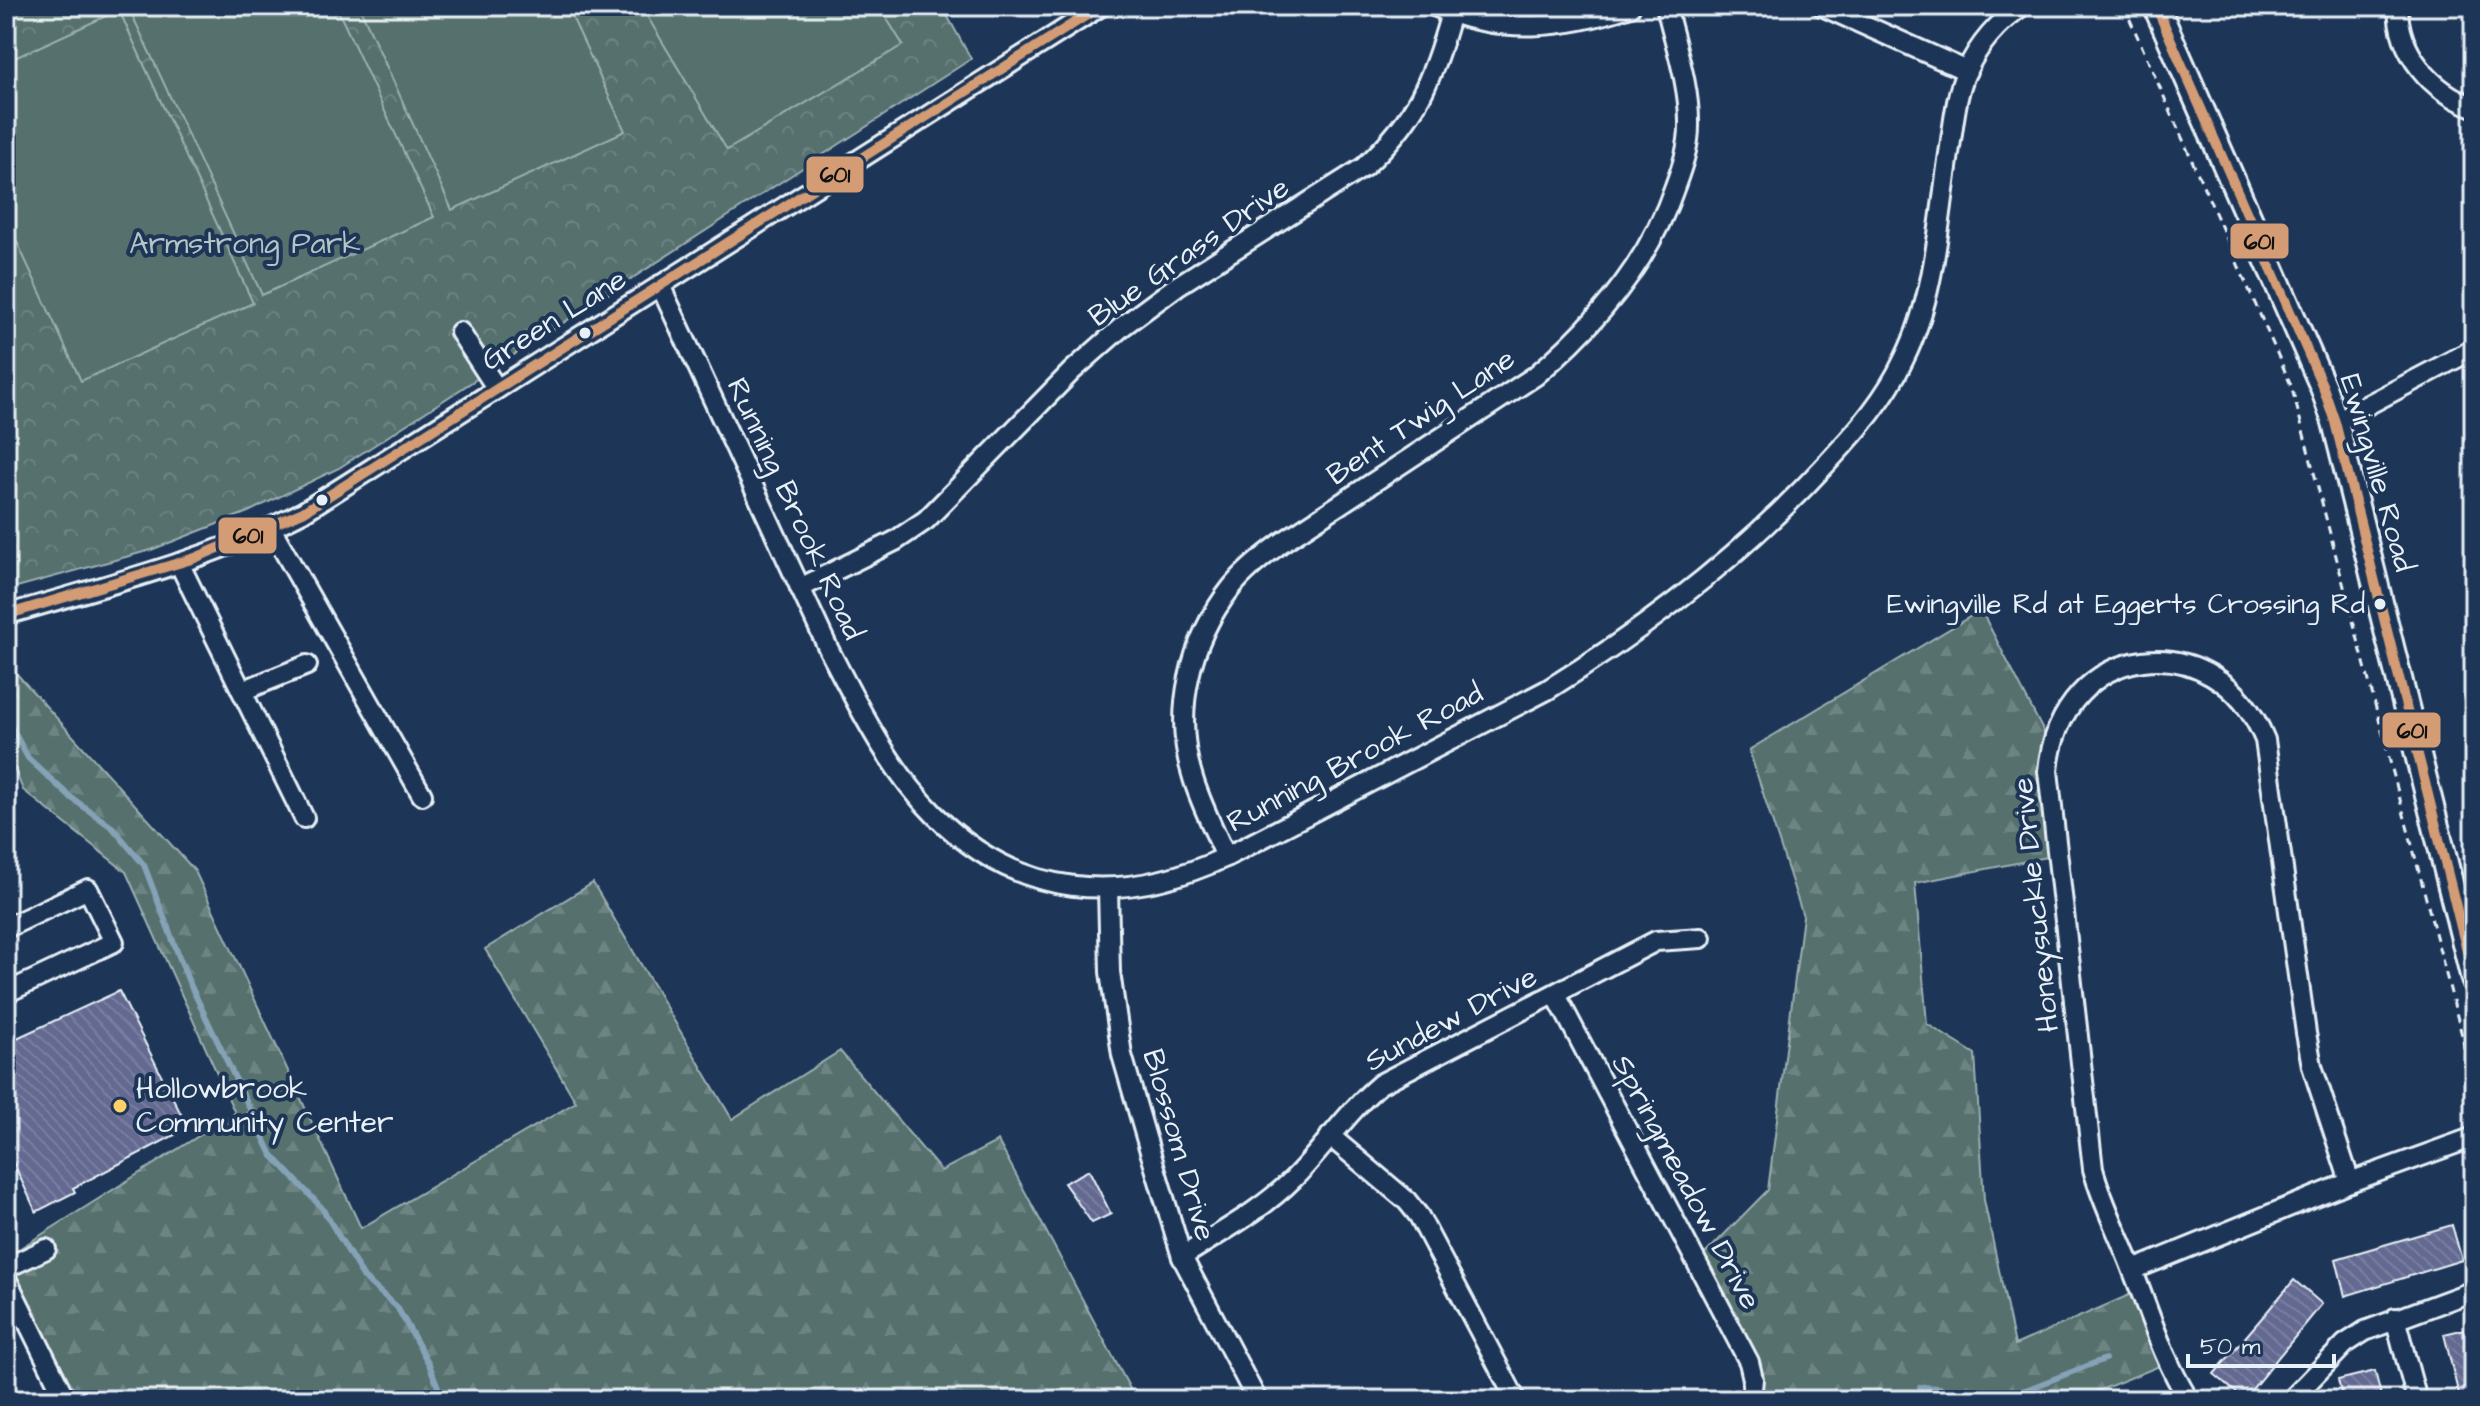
<svg xmlns="http://www.w3.org/2000/svg" width="2480" height="1406" font-family="'Architects Daughter',sans-serif">
<defs>
<pattern id="forest-firs" width="22" height="20" patternUnits="userSpaceOnUse" patternTransform="scale(2)"><rect width="22" height="20" fill="#546f6d"/><path d="M5 1l3.5 6h-7zM16 11l3.5 6h-7z" fill="#6d8483"/></pattern>
<pattern id="park-crowns" width="20" height="18" patternUnits="userSpaceOnUse" patternTransform="scale(2)"><rect width="20" height="18" fill="#546f6d"/><path d="M2 6a3 3 0 1 1 6 0M12 15a3 3 0 1 1 6 0" fill="none" stroke="#6d8483"/></pattern>
<pattern id="building-back-hatch" width="6" height="6" patternUnits="userSpaceOnUse" patternTransform="scale(2)"><rect width="6" height="6" fill="#636990"/><path d="M-1 5l2 2M0 0l6 6M5-1l2 2" fill="none" stroke="#797fa0"/></pattern>
</defs>
<rect width="100%" height="100%" fill="#1d3557"/>
<filter id="ink" filterUnits="userSpaceOnUse"><feTurbulence type="fractalNoise" baseFrequency=".0125" numOctaves="2"/><feDisplacementMap in="SourceGraphic" scale="16" xChannelSelector="R" yChannelSelector="G"/><feConvolveMatrix kernelMatrix="1 2 1 2 8 2 1 2 1" color-interpolation-filters="sRGB"/></filter>
<g filter="url(#ink)">
<g fill="url(#forest-firs)" stroke="#9eb0b2" stroke-width="2">
<polygon points="1981,610 2050,744 2052,856 1915,883 1927,1024 1975,1054 1984,1200 2015,1345 2138,1291 2167,1363 2076,1400 1764,1400 1703,1256 1768,1190 1803,916 1749,750"/>
<polygon points="6,662 195,871 361,1228 576,1102 485,949 593,883 732,1119 840,1051 941,1171 998,1141 1136,1400 66,1400 6,1289 6,1257 235,1113 126,872 23,790 6,749"/>
</g>
<polygon fill="url(#park-crowns)" stroke="#9eb0b2" stroke-width="2" points="6,6 942,6 971,59 339,468 248,512 151,550 6,590"/>
<g fill="#546f6d" stroke="#9eb0b2" stroke-width="2">
<polygon points="128,6 336,6 434,217 262,295"/>
<polygon points="359,6 567,6 625,131 452,210"/>
<polygon points="641,6 879,6 903,45 727,150"/>
<polygon points="119,10 253,303 81,381 6,218 6,62"/>
</g>
<g fill="none" stroke-linecap="round" stroke-linejoin="round">
<g stroke="#85a2b6" stroke-width="6">
<polyline points="6,717 28,758 69,796 113,828 144,865 188,980 272,1155 322,1208 364,1278 397,1307 429,1364 443,1400"/>
<polyline points="1920,1387 1940,1388 1954,1400"/>
<polyline points="2000,1400 2105,1359"/>
</g>
</g>
<g fill="url(#building-back-hatch)" stroke="#e8f1f8" stroke-width="2">
<polygon points="119,991 188,1128 73,1188 75,1192 36,1212 6,1147 6,1043"/>
<polygon points="1089,1170 1111,1214 1092,1223 1064,1183"/>
<polygon points="2452,1225 2462,1260 2345,1296 2336,1259"/>
<polygon points="2294,1280 2322,1304 2244,1399 2214,1374"/>
<polygon points="2474,1327 2474,1400 2460,1400 2444,1334"/>
<polygon points="2375,1371 2382,1400 2343,1400 2338,1380"/>
</g>
<g fill="none" stroke-linecap="round" stroke-linejoin="round">
<defs>
<g id="minor">
<path d="M 1434,6 C 1500,35 1565,29 1631,6"/>
<polyline points="1822,6 1967,71"/>
<path d="M 2398,6 C 2398,53 2431,91 2474,107"/>
<path d="M 660,285 L 829,650 C 858,706 889,769 934,814 C 1018,899 1121,906 1226,857 L 1547,690 C 1650,626 1747,551 1829,461 C 1858,430 1886,398 1904,359 C 1936,295 1939,217 1950,147 C 1954,121 1956,94 1967,70 C 1979,44 1999,22 2022,6"/>
<polyline points="460,332 497,389"/>
<polyline points="2335,422 2474,349"/>
<polyline points="271,528 422,795"/>
<polyline points="179,563 304,818"/>
<path d="M 800,588 L 895,541 L 926,520 L 1072,371 L 1123,326 L 1177,286 L 1364,167 C 1417,118 1432,81 1451,13"/>
<path d="M 6,615 C 106,585 210,560 303,512 L 1101,6"/>
<polyline points="242,691 307,665"/>
<path d="M 1226,857 C 1215,831 1201,805 1193,778 C 1172,713 1190,640 1231,588 C 1245,570 1263,557 1281,543 L 1535,376 C 1597,324 1649,263 1675,186 C 1682,167 1689,147 1689,126 C 1690,86 1675,45 1666,6"/>
<polyline points="1108,889 1110,972 1122,1055 1149,1148 1182,1257 1257,1400"/>
<polyline points="6,928 88,889 114,942 6,993"/>
<polyline points="1556,995 1749,1362 1753,1379 1751,1400"/>
<polyline points="1330,1136 1407,1201 1419,1216 1516,1400"/>
<path d="M 1182,1257 C 1219,1233 1261,1211 1293,1179 C 1323,1149 1347,1112 1380,1084 L 1656,941 L 1701,938"/>
<polyline points="6,1268 46,1249"/>
<polyline points="2133,1270 2350,1182 2474,1137"/>
<polyline points="6,1278 66,1400"/>
<polyline points="2395,1318 2417,1400"/>
<path d="M 2189,1400 C 2164,1361 2151,1317 2134,1274 C 2121,1238 2103,1206 2093,1169 L 2048,771 C 2060,640 2216,619 2265,740 L 2306,1033 L 2312,1066 L 2350,1182"/>
<polyline points="2291,1400 2345,1344 2365,1331 2468,1293"/>
</g>
<polyline id="major" points="2156,6 2323,387 2335,422 2474,979"/>
</defs>
<use href="#minor" stroke="#e8f1f8" stroke-width="24"/>
<use href="#major" stroke="#e8f1f8" stroke-width="30"/>
<polyline stroke="#e8f1f8" stroke-width="3" stroke-dasharray="8 6" stroke-linecap="butt" points="2124,6 2291,385 2463,1039 2473,1120"/>
<use href="#minor" stroke="#1d3557" stroke-width="18"/>
<use href="#major" stroke="#1d3557" stroke-width="24"/>
<defs>
<g id="bus-1">
<polyline points="2156,6 2323,387 2335,422 2474,979"/>
<polyline points="6,615 195,558 303,512 1101,6"/>
</g>
</defs>
<use href="#bus-1" stroke="#1d3557" stroke-width="16"/>
<use href="#bus-1" stroke="#d39c74" stroke-width="10"/>
</g>
</g>
<g fill="#e8f1f8" stroke="#1d3557" stroke-width="3">
<circle cx="585" cy="333" r="7"/>
<circle cx="322" cy="500" r="7"/>
<circle cx="2380" cy="604" r="7"/>
</g>
<circle fill="#ffd166" stroke="#1d3557" stroke-width="3" cx="120" cy="1106" r="8"/>
<g text-anchor="middle" dominant-baseline="central" stroke-width="8" stroke-linejoin="round" paint-order="stroke">
<g font-size="28" fill="#e8f1f8" stroke="#1d3557" text-anchor="end">
<text x="2365" y="604">Ewingville Rd at Eggerts Crossing Rd</text>
</g>
<g font-size="30" fill="#b4c4c7" stroke="#1d3557">
<text x="245" y="244">Armstrong Park</text>
</g>
<g font-size="30" fill="#e8f1f8" stroke="#1d3557">
<text transform="translate(1189 252) rotate(-35)">Blue Grass Drive</text>
<text transform="translate(554 320) rotate(-32)">Green Lane</text>
<text transform="translate(1421 417) rotate(-34)">Bent Twig Lane</text>
<text transform="translate(2377 473) rotate(74)">Ewingville Road</text>
<text transform="translate(795 509) rotate(65)">Running Brook Road</text>
<text transform="translate(1355 758) rotate(-28)">Running Brook Road</text>
<text transform="translate(2036 905) rotate(-96)">Honeysuckle Drive</text>
<text transform="translate(1451 1019) rotate(-28)">Sundew Drive</text>
<text transform="translate(1179 1145) rotate(74)">Blossom Drive</text>
<text transform="translate(1686 1182) rotate(62)">Springmeadow Drive</text>
</g>
<g font-size="30" fill="#e8f1f8" stroke="#1d3557" text-anchor="start">
<text x="136" y="1089">Hollowbrook<tspan x="136" dy="34">Community Center</tspan></text>
</g>
</g>
<g stroke="#1d3557" stroke-width="3">
<rect x="805" y="155" width="60" height="39" rx="8" fill="#d39c74"/>
<rect x="2229" y="222" width="61" height="38" rx="8" fill="#d39c74"/>
<rect x="217" y="516" width="61" height="39" rx="8" fill="#d39c74"/>
<rect x="2381" y="711" width="61" height="38" rx="8" fill="#d39c74"/>
</g>
<g font-size="22" text-anchor="middle" font-weight="bold" fill="#111">
<text x="835" y="182">601</text>
<text x="2259" y="249">601</text>
<text x="248" y="543">601</text>
<text x="2412" y="738">601</text>
</g>
<rect width="2480" height="1406" fill="none" stroke="#1d3557" stroke-width="32"/>
<rect x="16" y="16" width="2448" height="1374" fill="none" stroke="#e8f1f8" stroke-width="3" filter="url(#ink)"/>
<path d="M2188 1354v12h146v-12" fill="none" stroke="#e8f1f8" stroke-width="4"/>
<text x="2200" y="1354" font-size="24" fill="#e8f1f8" stroke="#1d3557" stroke-width="6" paint-order="stroke">50 m</text>
</svg>
